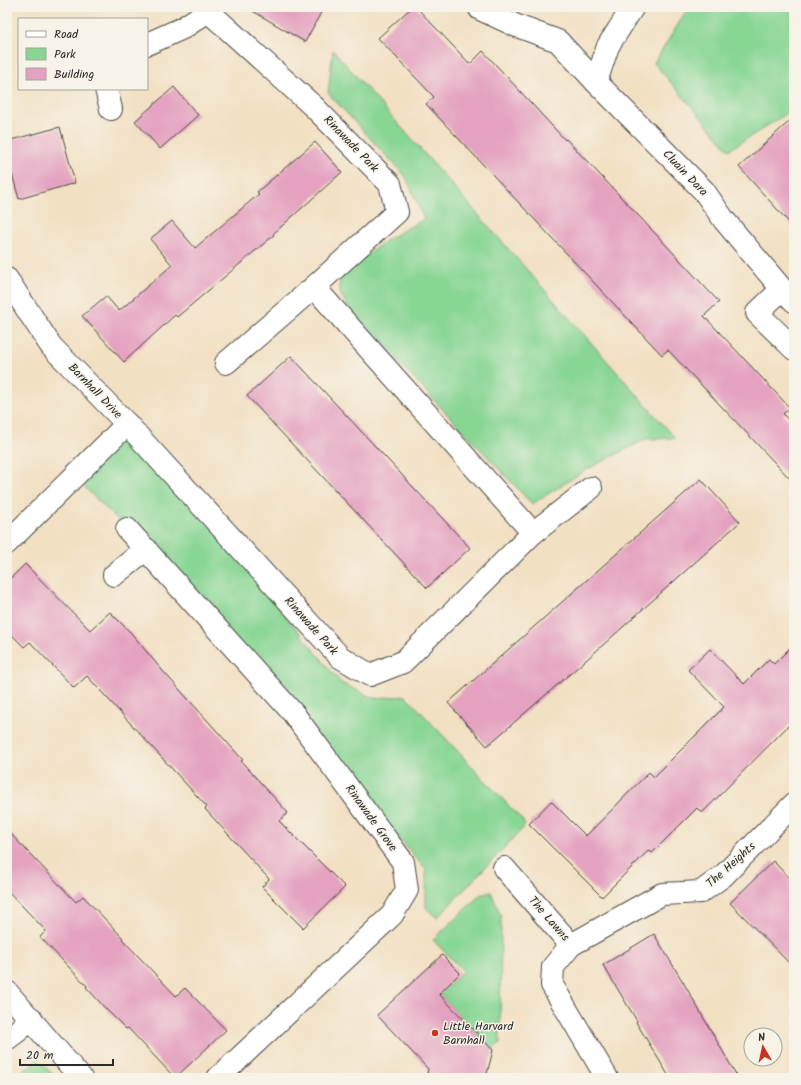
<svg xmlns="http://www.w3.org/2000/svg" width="801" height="1085" font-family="Kalam,sans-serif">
<rect width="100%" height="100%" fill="#f7f3e8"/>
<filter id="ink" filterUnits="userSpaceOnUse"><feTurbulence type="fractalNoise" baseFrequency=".025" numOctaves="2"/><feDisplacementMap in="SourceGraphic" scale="8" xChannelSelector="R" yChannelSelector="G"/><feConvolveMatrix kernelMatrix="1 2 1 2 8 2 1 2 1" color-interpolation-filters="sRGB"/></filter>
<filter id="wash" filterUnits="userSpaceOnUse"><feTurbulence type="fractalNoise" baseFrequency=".012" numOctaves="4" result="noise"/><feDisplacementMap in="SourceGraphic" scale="16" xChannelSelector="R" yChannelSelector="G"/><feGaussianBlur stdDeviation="0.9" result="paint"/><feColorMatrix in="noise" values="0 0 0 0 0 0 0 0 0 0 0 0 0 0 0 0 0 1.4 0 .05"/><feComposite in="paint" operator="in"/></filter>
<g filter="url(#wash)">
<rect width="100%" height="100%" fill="#f2e0c3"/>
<g fill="#88d694" stroke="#5a8060">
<polygon points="689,7 794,7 794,109 729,150 654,63"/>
<polygon points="333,50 675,438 646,439 584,471 532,504 351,312 340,293 339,277 386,240 424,219 406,177 328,93"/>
<polygon points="127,424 341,683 374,698 406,696 523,821 525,826 437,918 426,908 426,870 293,713 127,529 74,477"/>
<polygon points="491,892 501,916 500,1043 493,1050 440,995 463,971 433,940 480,895"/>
<polygon points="38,1060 57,1078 13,1078"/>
</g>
<g id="blocks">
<g fill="#e4a2c0">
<polygon points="246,7 324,7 305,42"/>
<polygon points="412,7 416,7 470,64 483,51 565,140 566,139 637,214 719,302 704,316 790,408 783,414 794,426 794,483 668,350 662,355 426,104 434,97 378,38"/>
<polygon points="174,87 198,115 160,149 135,121"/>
<polygon points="794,117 794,228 739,167"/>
<polygon points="60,127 75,183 19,199 7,156 7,141"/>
<polygon points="315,142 342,172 273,234 274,235 177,317 175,315 124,362 82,316 106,296 119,311 172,265 150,239 172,221 195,248 259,194 257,192"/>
<polygon points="291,356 470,548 427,588 247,396"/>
<polygon points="701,479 740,522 594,653 487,746 448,703"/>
<polygon points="25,564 90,630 110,612 132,634 161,669 243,760 241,761 288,813 279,821 345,887 303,928 262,887 269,879 205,809 207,807 87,676 74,688 30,642 24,647 7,630 7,582"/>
<polygon points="794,644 794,720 702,813 697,808 652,853 649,850 602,897 529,824 551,801 586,836 649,772 654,777 724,707 688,670 710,649 744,684 769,659 774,664"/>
<polygon points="7,830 76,902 83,896 123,938 122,939 176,996 185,988 226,1030 175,1078 128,1028 126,1029 106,1009 86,987 87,986 40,937 46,931 7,890"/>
<polygon points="773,861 794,883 794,968 730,903"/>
<polygon points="654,934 686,987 738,1078 670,1078 636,1022 637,1021 603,965"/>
<polygon points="442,955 460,973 439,994 493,1050 486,1078 426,1078 428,1069 377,1015"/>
</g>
</g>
</g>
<g filter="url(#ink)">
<use href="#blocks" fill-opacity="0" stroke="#494642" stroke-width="1"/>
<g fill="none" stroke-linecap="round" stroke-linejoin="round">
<defs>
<g id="minor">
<polyline points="209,7 208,11 314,107 390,184 397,212 314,287 226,363"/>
<polyline points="480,9 517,26 558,41 596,82 608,46 633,7"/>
<polyline points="147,44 183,28 208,11"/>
<polyline points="596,82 704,191 724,220 782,289 794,301"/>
<polyline points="106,89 111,109"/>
<polyline points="7,279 51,346 127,424 340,657 370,675 403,662 533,533 591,488"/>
<polyline points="314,287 533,533"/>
<polyline points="782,289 757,313 794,349"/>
<polyline points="127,529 293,713 403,862 407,890 392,915 218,1078"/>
<polyline points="7,543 127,424"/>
<polyline points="114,575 146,549"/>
<polyline points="504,868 571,945 553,967 552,985 607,1078"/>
<polyline points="571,945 662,894 701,892 723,876 794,804"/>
<polyline points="7,992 81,1078"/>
<polyline points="7,1039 19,1030 31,1018"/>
</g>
</defs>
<use href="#minor" stroke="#494642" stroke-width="24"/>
<use href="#minor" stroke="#fff" stroke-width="22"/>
</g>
</g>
<circle fill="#c8321e" stroke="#f7f3e8" stroke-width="1.5" cx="435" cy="1033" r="4"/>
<g text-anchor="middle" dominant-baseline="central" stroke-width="3" stroke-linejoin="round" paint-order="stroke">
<g font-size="12" fill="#2b2b2b" stroke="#f7f3e8">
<text transform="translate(351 144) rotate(46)">Rinawade Park</text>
<text transform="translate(685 173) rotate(46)">Cluain Dara</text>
<text transform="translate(95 391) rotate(46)">Barnhall Drive</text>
<text transform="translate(311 626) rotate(48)">Rinawade Park</text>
<text transform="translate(371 818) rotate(54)">Rinawade Grove</text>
<text transform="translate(731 865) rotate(-42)">The Heights</text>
<text transform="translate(549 919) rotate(49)">The Lawns</text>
</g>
<g font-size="12" fill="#2b2b2b" stroke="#f7f3e8" text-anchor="start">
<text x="443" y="1026">Little Harvard<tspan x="443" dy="14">Barnhall</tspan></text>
</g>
</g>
<rect width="801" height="1085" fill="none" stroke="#f7f3e8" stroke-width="24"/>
<rect x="18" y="18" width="130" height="72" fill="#f7f3e8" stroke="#a5a39c"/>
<rect x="26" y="31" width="20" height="6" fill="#ffffff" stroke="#a5a39c"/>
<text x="54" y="38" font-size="12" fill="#2b2b2b">Road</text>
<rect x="26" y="48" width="20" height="12" fill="#88d694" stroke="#a5a39c"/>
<text x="54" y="58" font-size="12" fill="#2b2b2b">Park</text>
<rect x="26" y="68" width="20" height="12" fill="#e4a2c0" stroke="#a5a39c"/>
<text x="54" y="78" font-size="12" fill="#2b2b2b">Building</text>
<g transform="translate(763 1047) rotate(351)"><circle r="19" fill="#f7f3e8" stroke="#a5a39c"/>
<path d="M0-3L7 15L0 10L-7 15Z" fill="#c8321e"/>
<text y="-6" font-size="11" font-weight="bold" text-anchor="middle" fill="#2b2b2b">N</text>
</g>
<path d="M20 1059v6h93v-6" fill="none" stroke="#2b2b2b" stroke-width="2"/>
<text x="26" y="1059" font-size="12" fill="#2b2b2b" stroke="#f7f3e8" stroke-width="3" paint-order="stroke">20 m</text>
</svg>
